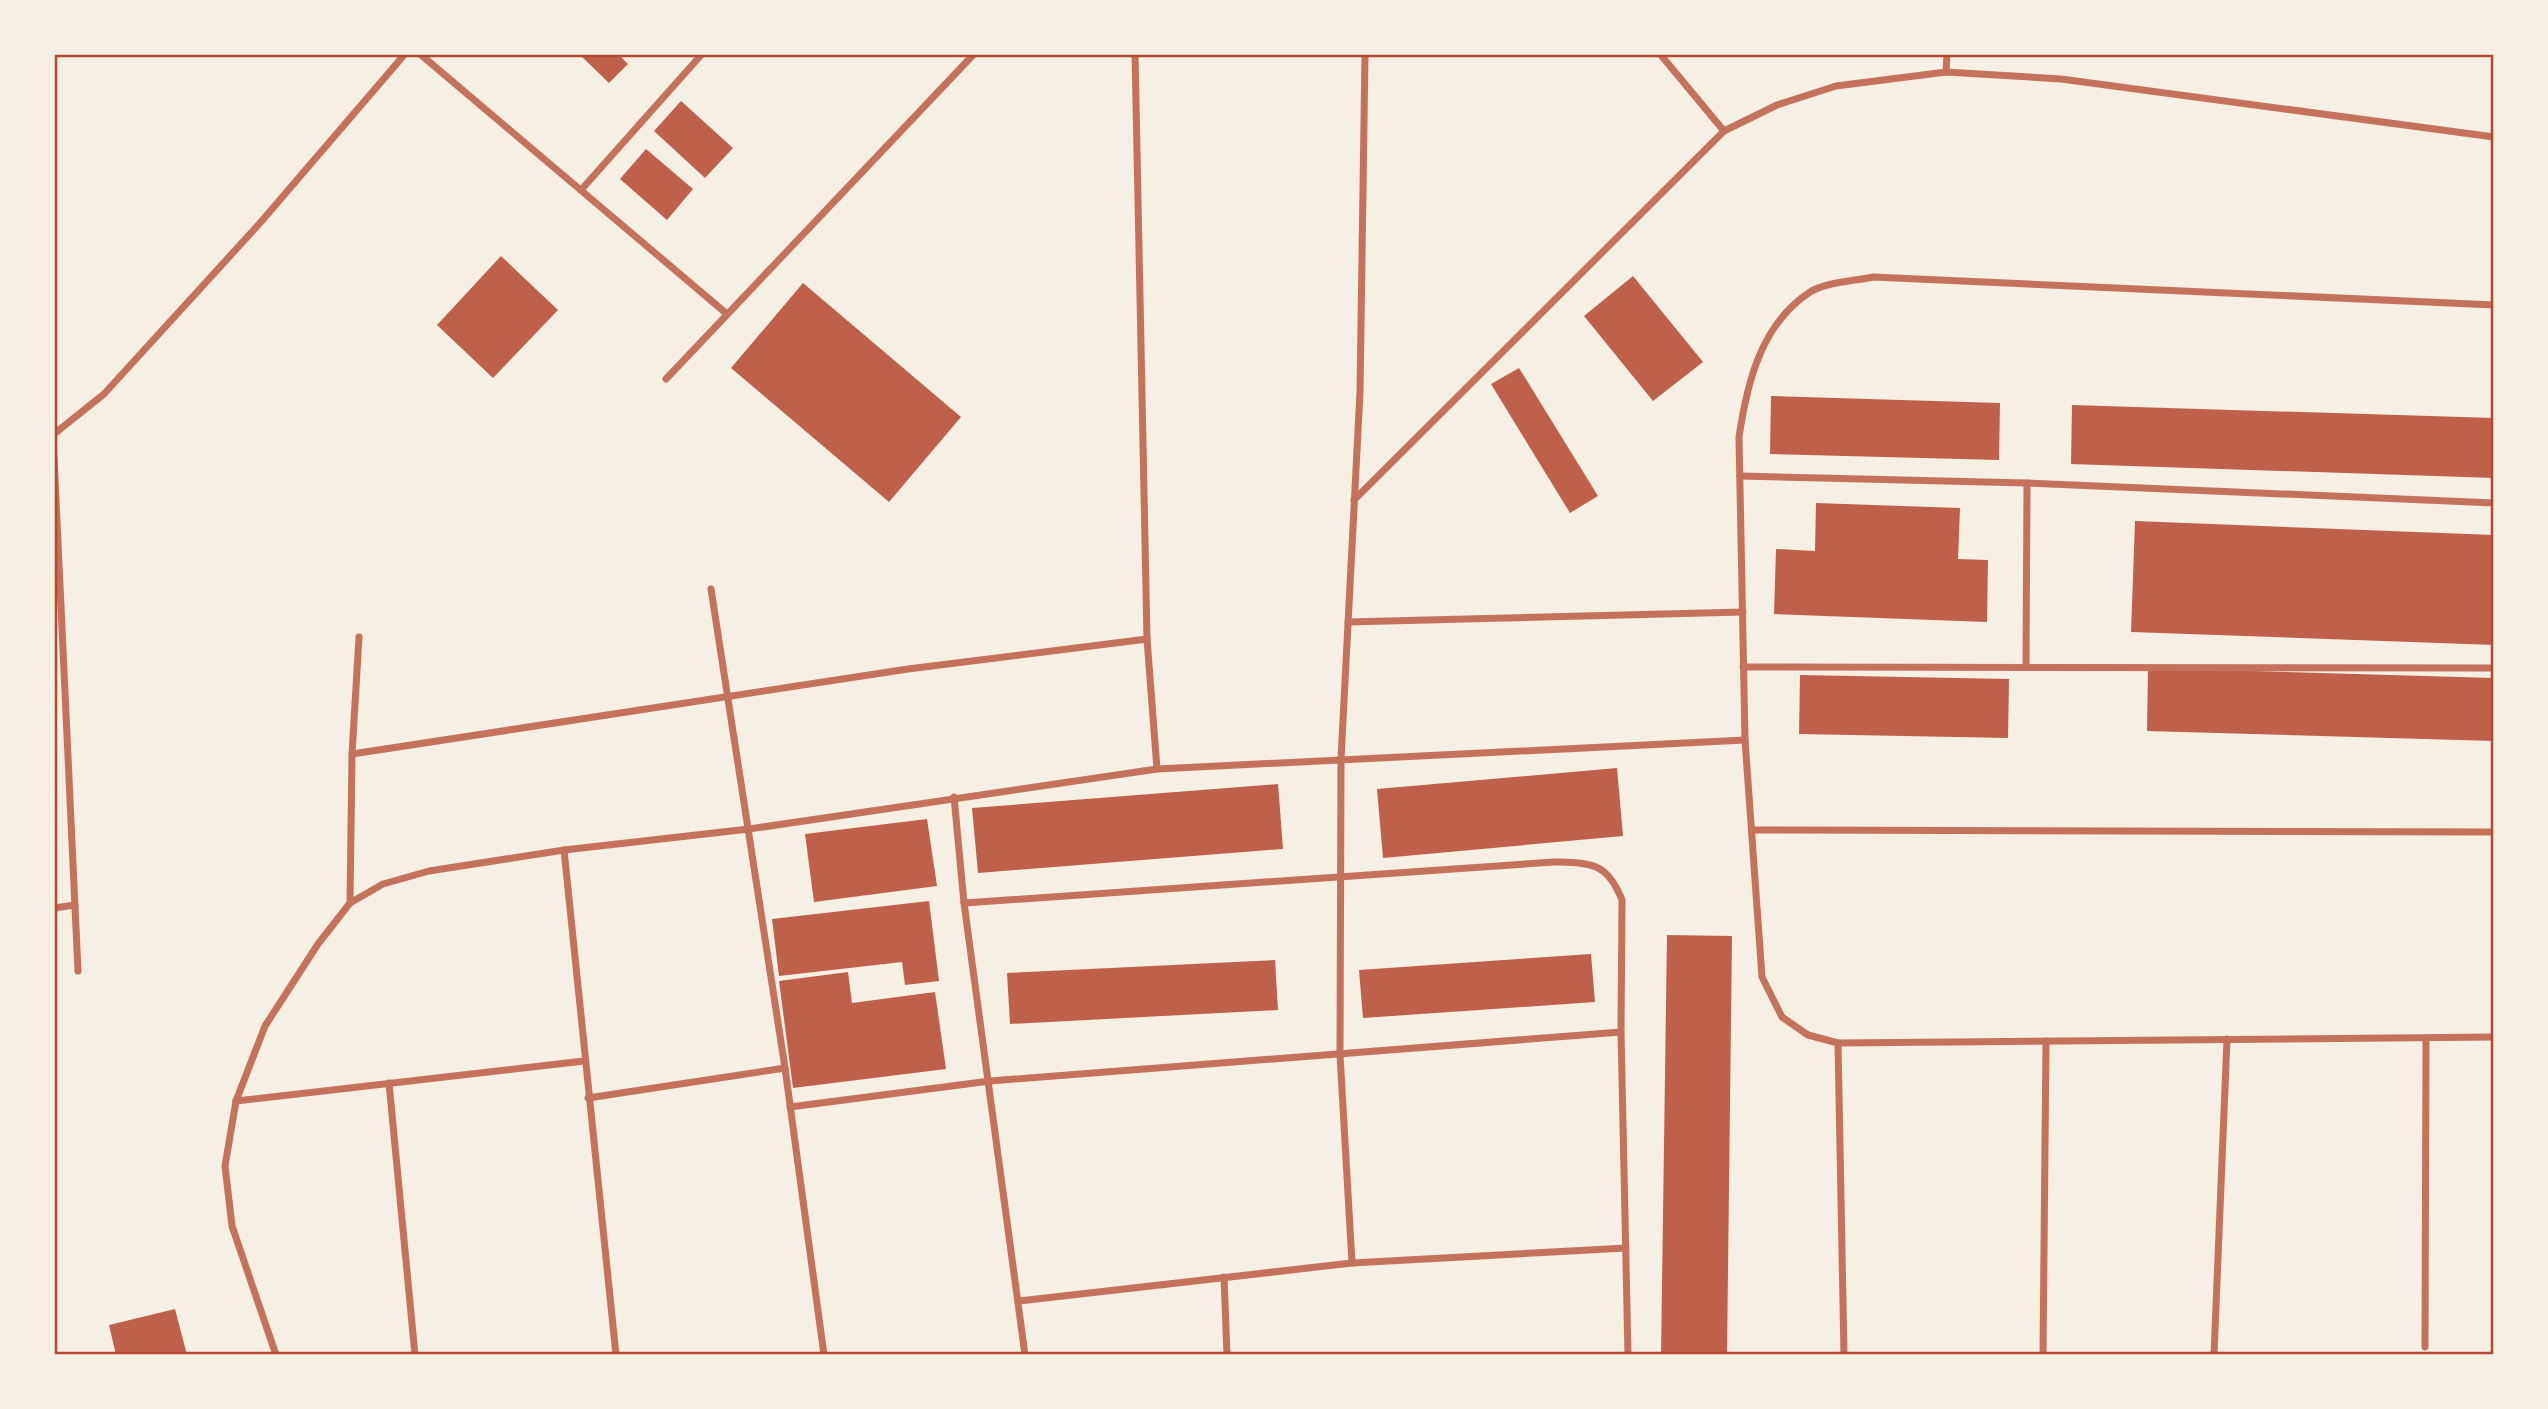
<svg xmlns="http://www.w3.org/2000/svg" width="2548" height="1409" font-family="'Work Sans',sans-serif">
<rect width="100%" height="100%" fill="#f6efe4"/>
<g fill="#bf614a">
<polygon points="579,54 618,54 628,64 609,83"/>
<polygon points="681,101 733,148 705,178 654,131"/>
<polygon points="646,149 693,189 667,220 620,179"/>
<polygon points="501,256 558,310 493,378 437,325"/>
<polygon points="1633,276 1703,362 1653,401 1584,316"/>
<polygon points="803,283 961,417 889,502 731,368"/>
<polygon points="1519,368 1598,496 1570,513 1491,384"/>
<polygon points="1771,396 2000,403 1999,460 1770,454"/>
<polygon points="2072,405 2494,418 2494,478 2071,464"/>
<polygon points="1816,503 1960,508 1958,559 1988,560 1987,622 1774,614 1776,549 1815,551"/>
<polygon points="2135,521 2494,535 2494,645 2131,632"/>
<polygon points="2148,668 2494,678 2494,741 2147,731"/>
<polygon points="1800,675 2009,679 2008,738 1799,734"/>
<polygon points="1617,768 1623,836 1383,858 1377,789"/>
<polygon points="1278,784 1283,849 978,873 972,808"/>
<polygon points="927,819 937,886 814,902 805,834"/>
<polygon points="929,901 939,981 905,985 902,962 779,976 772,919"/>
<polygon points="1667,935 1732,936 1727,1355 1661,1355"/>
<polygon points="1591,954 1595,1002 1363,1018 1359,970"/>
<polygon points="1275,960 1278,1010 1010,1024 1007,973"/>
<polygon points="848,972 852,1003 935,992 946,1069 793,1088 779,981"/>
<polygon points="175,1309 187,1355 116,1355 109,1325"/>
</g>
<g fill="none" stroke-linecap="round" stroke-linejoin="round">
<g stroke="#c5725c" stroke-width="7">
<polyline points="420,54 727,314"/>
<polyline points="1135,54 1147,639 1157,769"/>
<polyline points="1660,54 1724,131"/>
<polyline points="1946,72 1947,54"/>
<polyline points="581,190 702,54"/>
<path d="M 2494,305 L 1873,277 C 1855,281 1826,282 1810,292 C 1761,324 1747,383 1739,437 L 1745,740 L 1762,977 L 1782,1017 L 1808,1035 L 1838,1043 L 2494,1037"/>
<polyline points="666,379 974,54"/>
<polyline points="54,434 104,394 260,223 405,54"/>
<polyline points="54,457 78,971"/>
<polyline points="1740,476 2027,483 2494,503"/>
<polyline points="1354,500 1724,131 1777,105 1836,86 1946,72 2061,79 2494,137"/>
<polyline points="711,589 785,1068 824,1355"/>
<polyline points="1348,622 1743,612"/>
<polyline points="1743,667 2494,668"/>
<polyline points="2026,667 2027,483"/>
<polyline points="352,754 908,669 1147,639"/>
<polyline points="954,797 964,903 1025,1355"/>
<polyline points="1752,830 2494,832"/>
<polyline points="564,850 616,1355"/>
<polyline points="350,903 352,754 359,637"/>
<path d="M 964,903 L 1554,862 C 1591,863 1607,862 1622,900 L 1621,1032 L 1628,1355"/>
<polyline points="54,908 75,905"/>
<polyline points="1838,1043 1844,1355"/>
<polyline points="389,1083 415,1355"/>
<polyline points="588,1098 785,1068"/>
<polyline points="236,1101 584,1061"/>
<polyline points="790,1107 990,1081 1621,1032"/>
<polyline points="1352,1263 1340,1055 1341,759 1360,392 1365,54"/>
<polyline points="1224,1277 1227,1355"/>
<polyline points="1019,1301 1352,1263 1626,1248"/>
<polyline points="2425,1347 2426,1038"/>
<polyline points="276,1355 232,1226 225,1166 236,1101 265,1026 318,944 350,903 383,884 429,871 564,850 749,829 1157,769 1745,740"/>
<polyline points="2043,1355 2046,1041"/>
<polyline points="2214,1355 2227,1039"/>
</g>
</g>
<rect width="2548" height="1409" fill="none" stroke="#f6efe4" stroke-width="112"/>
<rect x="56" y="56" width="2436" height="1297" fill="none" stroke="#b5482f" stroke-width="2.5"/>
</svg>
